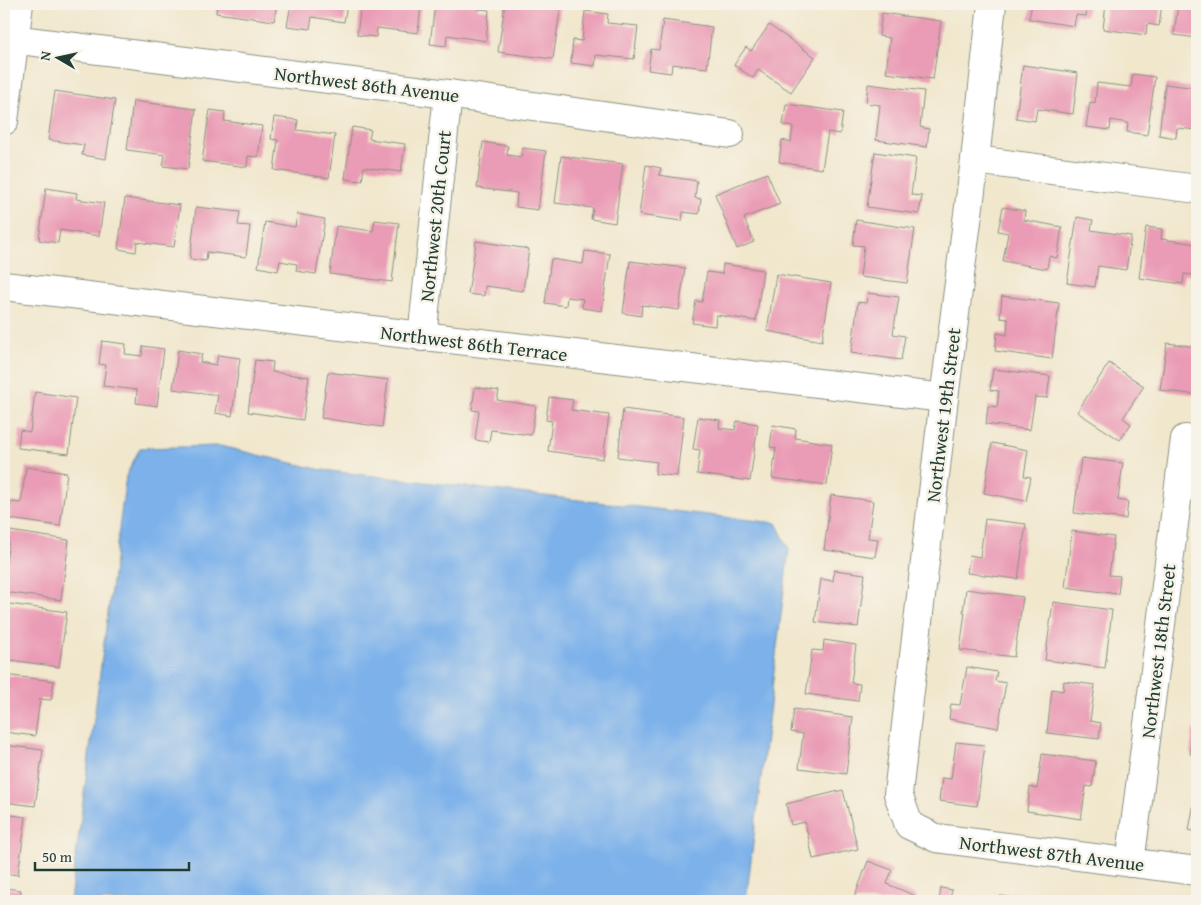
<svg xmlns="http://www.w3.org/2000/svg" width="1201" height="905" font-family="'Gentium Book Plus',serif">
<rect width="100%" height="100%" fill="#f7f3e8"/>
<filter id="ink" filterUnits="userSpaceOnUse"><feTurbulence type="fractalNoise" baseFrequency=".02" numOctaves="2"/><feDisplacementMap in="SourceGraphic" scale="10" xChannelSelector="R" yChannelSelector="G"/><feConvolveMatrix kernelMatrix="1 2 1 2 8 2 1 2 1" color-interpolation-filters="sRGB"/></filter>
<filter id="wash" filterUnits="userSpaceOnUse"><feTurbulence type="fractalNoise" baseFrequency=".0096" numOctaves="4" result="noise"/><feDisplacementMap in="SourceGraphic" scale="20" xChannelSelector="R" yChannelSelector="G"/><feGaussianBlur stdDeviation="1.12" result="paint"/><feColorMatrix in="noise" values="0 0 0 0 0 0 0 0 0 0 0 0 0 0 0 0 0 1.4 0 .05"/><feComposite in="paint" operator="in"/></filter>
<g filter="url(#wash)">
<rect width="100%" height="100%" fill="#f1e7cd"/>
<polygon fill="#7cb1ea" stroke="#4e778f" points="220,446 322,470 776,523 789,549 746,901 70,901 126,476 140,448"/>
<g id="blocks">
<g fill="#ea9bb5">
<polygon points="182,4 203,4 203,8"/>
<polygon points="217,4 277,4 274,21 216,13"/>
<polygon points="291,4 347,4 344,22 312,17 310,29 287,26"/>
<polygon points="361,4 421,4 418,33 377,28 376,37 357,35"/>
<polygon points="435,4 478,4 478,9 489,10 486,41 447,35 446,46 430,44"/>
<polygon points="505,4 561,4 553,59 498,52"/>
<polygon points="915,4 947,4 946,9"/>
<polygon points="1032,4 1088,4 1086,16 1076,15 1074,26 1029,19"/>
<polygon points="1106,4 1162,4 1159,26 1147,24 1146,35 1103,29"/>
<polygon points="1178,4 1197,4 1197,38 1174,35"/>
<polygon points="585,11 608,14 607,23 638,26 634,59 596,55 595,66 571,63 573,40 582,41"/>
<polygon points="882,13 941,21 933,79 886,73 890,38 879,36"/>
<polygon points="663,20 712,27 707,68 672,64 671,73 648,70 651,49 659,50"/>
<polygon points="769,25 815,57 791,92 758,70 753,78 734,65 746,47 751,51"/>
<polygon points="1023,65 1078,73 1073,114 1037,109 1035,121 1016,118"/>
<polygon points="1133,74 1155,77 1147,135 1127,132 1128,123 1111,120 1110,130 1086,127 1090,102 1095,103 1097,83 1131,87"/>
<polygon points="868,84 924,91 920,127 929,129 927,147 876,140 880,105 866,103"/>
<polygon points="1165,84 1197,88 1197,130 1177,128 1176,138 1159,135"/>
<polygon points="55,91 115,100 106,159 82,155 84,145 48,140"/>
<polygon points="133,101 196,109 188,169 163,166 165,155 127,150"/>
<polygon points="786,104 843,112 840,134 828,132 822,169 779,162 782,140 791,142 793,127 783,125"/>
<polygon points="210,110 225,112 224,121 262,126 258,157 248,156 247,167 202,161"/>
<polygon points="274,117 298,120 297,130 335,135 329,178 274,170 278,140 271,139"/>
<polygon points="352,127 371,130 369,139 405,144 401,172 364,167 362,181 345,179"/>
<polygon points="483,142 508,146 507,155 521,157 523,148 546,151 538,210 516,207 517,193 477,188"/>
<polygon points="875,152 916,158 911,195 922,196 919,214 867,207"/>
<polygon points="561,156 623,164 615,223 591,219 593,208 555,203"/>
<polygon points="646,165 661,168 659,175 697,181 695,198 701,199 699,214 683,212 682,221 639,215"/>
<polygon points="767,173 780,204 744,218 754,242 737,249 715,194"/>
<polygon points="46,188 77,193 76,199 104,203 99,236 60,230 58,243 39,240"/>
<polygon points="125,198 180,205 174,247 137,242 136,252 118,249"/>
<polygon points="196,207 240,212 238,225 250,226 246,257 207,252 206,261 190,259"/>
<polygon points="1003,207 1025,211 1024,220 1062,227 1057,258 1049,256 1047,269 1003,261 1008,233 998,231"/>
<polygon points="297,214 325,219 316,274 296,271 297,264 280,261 278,271 258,267 265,222 295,227"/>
<polygon points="1077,217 1093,220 1091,230 1131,236 1126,270 1098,266 1095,287 1067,283"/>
<polygon points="375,220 399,223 392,282 330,274 336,226 373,231"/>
<polygon points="856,220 915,229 907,283 860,277 864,246 853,245"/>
<polygon points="1146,227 1162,229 1161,239 1197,244 1195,275 1184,274 1183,284 1139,278"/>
<polygon points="476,241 529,249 523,291 485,286 484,296 468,294"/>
<polygon points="585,251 610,254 602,311 582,308 583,299 567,297 566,306 545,303 551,259 583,264"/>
<polygon points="630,261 685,268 679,310 642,305 641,316 623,313"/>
<polygon points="723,264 763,270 756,321 716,315 715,326 692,323 696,301 702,302 707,272 722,274"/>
<polygon points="776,274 831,283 822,341 767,331"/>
<polygon points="868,293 899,297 893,334 905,336 901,360 851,353 858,302 866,303"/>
<polygon points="1002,296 1059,303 1052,359 995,351 997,333 1007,335 1008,319 1000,318"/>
<polygon points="102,341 126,344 125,354 142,356 143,346 164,349 157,406 136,403 137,390 103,386 106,365 99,364"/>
<polygon points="1167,343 1197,347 1197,395 1160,390"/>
<polygon points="178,350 202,354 200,362 216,365 218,355 240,358 232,416 215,413 218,395 173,389"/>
<polygon points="255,360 273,362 272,372 309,377 303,420 248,412"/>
<polygon points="1109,363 1144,386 1123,418 1131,424 1120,440 1077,412"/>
<polygon points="993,369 1050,376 1047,398 1035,397 1030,430 986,424 988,406 997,407 999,391 990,390"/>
<polygon points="328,372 388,380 382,427 321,418"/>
<polygon points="475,387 499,391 497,400 536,406 531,435 491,430 489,442 475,440 479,411 472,410"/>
<polygon points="35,392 76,398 69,454 18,448 20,430 30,432"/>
<polygon points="549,397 573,400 571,410 609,415 603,459 548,451 552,421 546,420"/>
<polygon points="623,409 684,417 677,476 655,474 657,462 618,457"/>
<polygon points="698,417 720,420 719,428 735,430 737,421 758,424 750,481 697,474 700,450 693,449"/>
<polygon points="773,425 796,429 795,438 832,444 827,485 772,478 776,448 770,447"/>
<polygon points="992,443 1028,450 1024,476 1031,477 1026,501 984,493"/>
<polygon points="1081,458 1123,463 1118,500 1128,502 1126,519 1074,513"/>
<polygon points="26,467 67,473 60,526 9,519 11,502 21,503"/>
<polygon points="831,495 873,501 868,538 878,539 875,557 824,550"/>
<polygon points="985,519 1026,524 1018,579 967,573 970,555 980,557"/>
<polygon points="10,531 69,540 61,600 4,592 4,577"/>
<polygon points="1072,531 1114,537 1109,575 1120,576 1118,594 1065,587"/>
<polygon points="834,570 865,574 858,627 815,622 821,579 833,581"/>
<polygon points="966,589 1023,597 1014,657 960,650 965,612 963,612"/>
<polygon points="1053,602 1112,610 1105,668 1045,660"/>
<polygon points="9,604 67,612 59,667 4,659 4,643"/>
<polygon points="824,640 856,645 851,683 860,684 858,701 806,694 812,650 823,651"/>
<polygon points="967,667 997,672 995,681 1006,683 998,728 949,719 951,704 960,705"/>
<polygon points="4,675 54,681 51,700 40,699 35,736 4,732"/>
<polygon points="1064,681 1095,685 1090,721 1101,723 1099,739 1047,733 1052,689 1063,691"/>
<polygon points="794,709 853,717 846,774 799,768 803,734 791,732"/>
<polygon points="1193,730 1197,730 1197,755 1190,754"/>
<polygon points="956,742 985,745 977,806 939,801 942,778 951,779"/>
<polygon points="4,745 43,750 35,806 4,802"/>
<polygon points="1042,754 1096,761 1092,787 1086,786 1081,819 1027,811 1030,787 1037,789"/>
<polygon points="843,790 858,849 813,859 805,822 791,825 786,804"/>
<polygon points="1196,792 1197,792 1197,832 1189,830"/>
<polygon points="4,814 26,817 18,875 4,873"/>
<polygon points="868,861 892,870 887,884 916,896 914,901 853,901"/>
<polygon points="4,888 21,890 19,901 4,901"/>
<polygon points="941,888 952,890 950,898 963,901 939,901"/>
<polygon points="1000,896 1024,899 1024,901 1000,901"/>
</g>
</g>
</g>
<g filter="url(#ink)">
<use href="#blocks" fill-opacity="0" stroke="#889280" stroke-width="1"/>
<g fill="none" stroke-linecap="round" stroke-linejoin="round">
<defs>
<g id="minor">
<polyline points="992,4 975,160 944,398 898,794 909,825 936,838 1197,871"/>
<polyline points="4,38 448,94 730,134"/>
<polyline points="4,121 19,4"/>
<polyline points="975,160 1197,189"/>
<polyline points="4,286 944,398"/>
<polyline points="422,337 448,94"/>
<polyline points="1130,863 1185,439"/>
</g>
</defs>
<use href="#minor" stroke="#889280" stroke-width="30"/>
<use href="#minor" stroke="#fff" stroke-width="28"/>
</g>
</g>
<g text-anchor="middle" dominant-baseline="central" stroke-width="5" stroke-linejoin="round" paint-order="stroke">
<g font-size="19" fill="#1f3d34" stroke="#f7f3e8">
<text transform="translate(367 84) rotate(7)">Northwest 86th Avenue</text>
<text transform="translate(435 216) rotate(-84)">Northwest 20th Court</text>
<text transform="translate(474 343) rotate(7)">Northwest 86th Terrace</text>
<text transform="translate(943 415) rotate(-83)">Northwest 19th Street</text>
<text transform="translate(1158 651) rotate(-83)">Northwest 18th Street</text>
<text transform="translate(1052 853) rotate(7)">Northwest 87th Avenue</text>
</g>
</g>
<rect width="1201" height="905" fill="none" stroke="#f7f3e8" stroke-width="20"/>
<g transform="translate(58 58) rotate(279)" stroke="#f7f3e8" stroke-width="4" paint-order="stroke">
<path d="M0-4L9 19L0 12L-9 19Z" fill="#1f3d34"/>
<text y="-8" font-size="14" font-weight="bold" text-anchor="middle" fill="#1f3d34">N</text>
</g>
<path d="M35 862v8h154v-8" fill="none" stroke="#1f3d34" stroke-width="2.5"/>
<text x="42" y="862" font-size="15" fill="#1f3d34" stroke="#f7f3e8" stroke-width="4" paint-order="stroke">50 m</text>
</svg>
